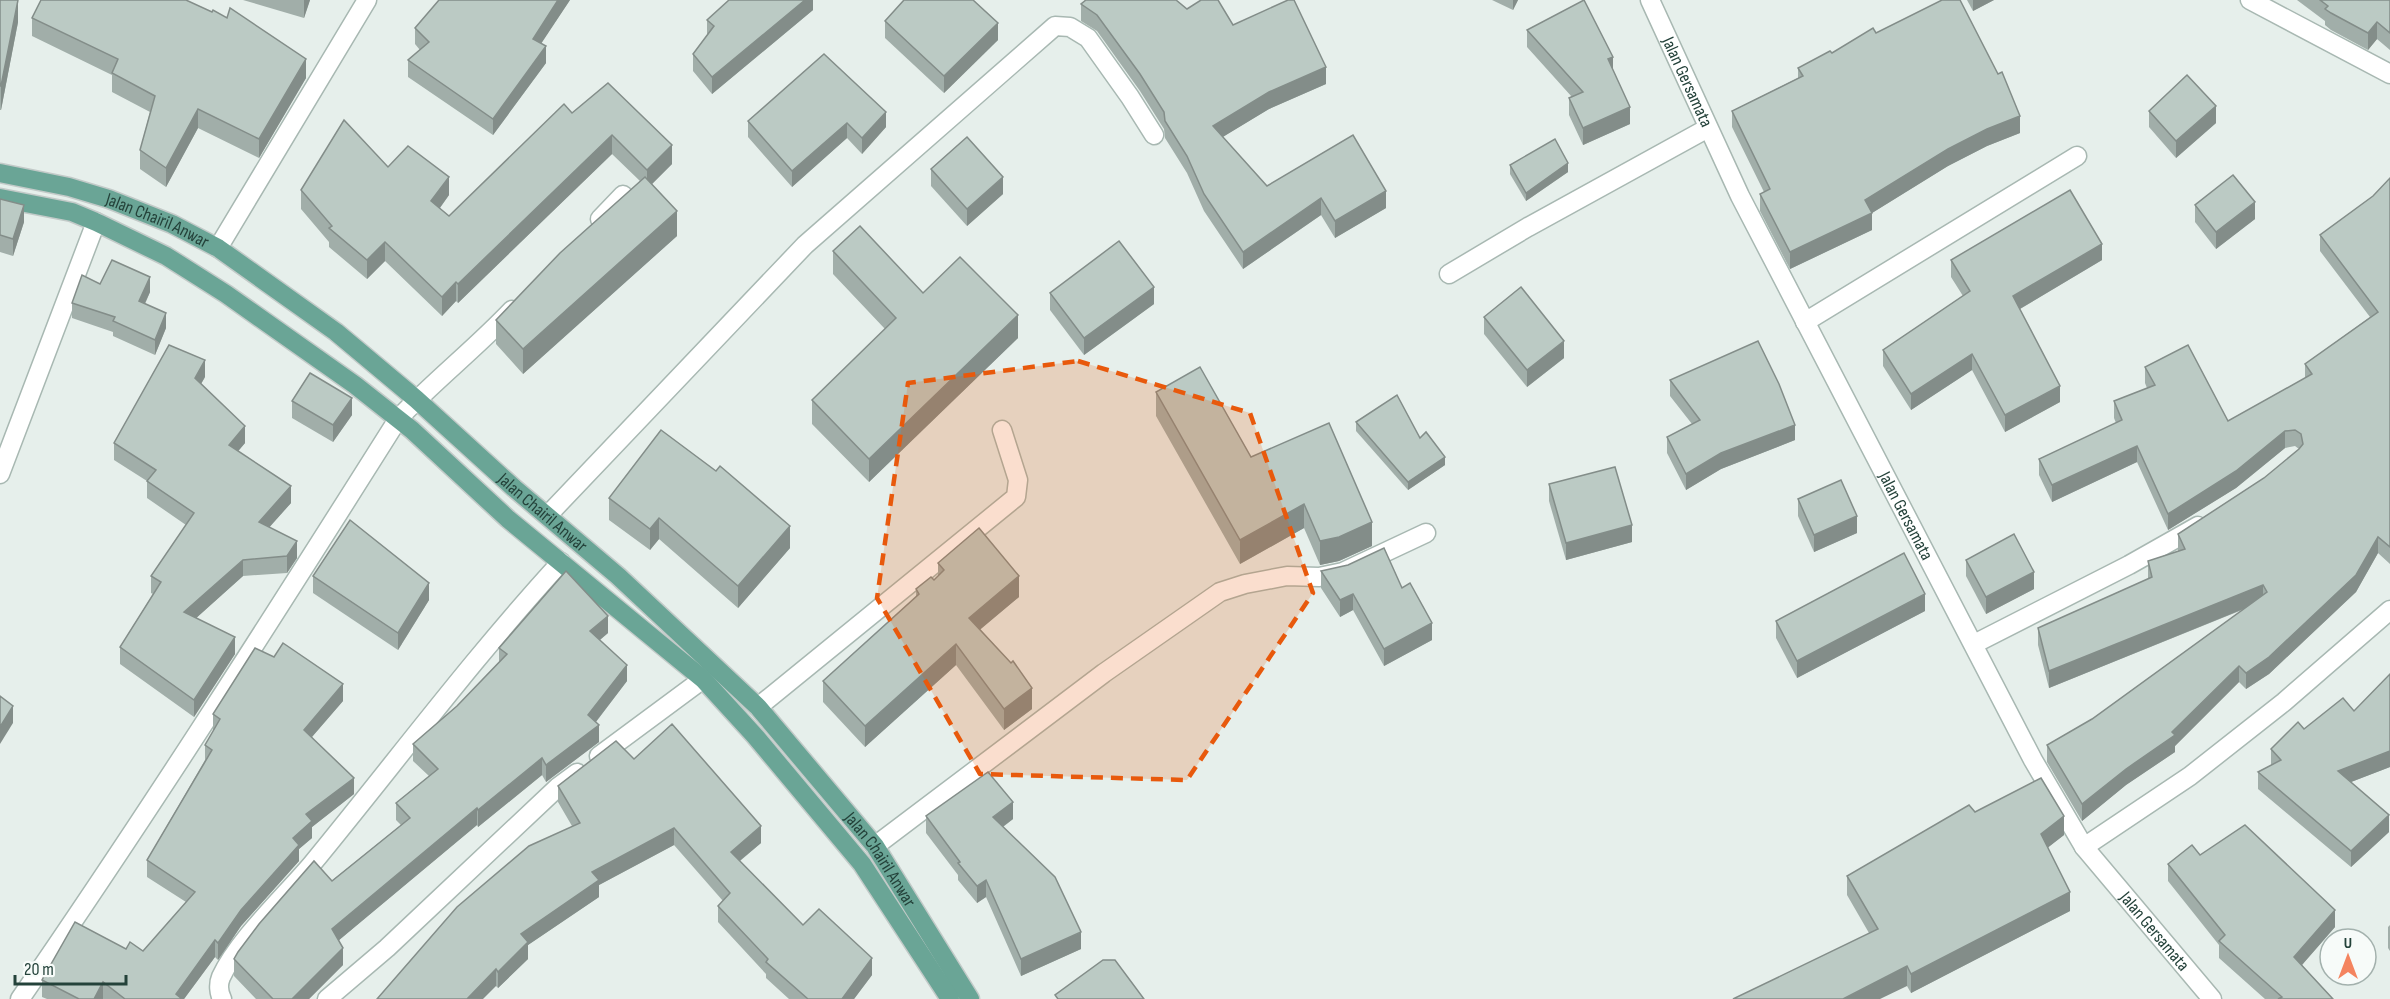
<svg xmlns="http://www.w3.org/2000/svg" width="2390" height="999" font-family="'Sofia Sans Condensed',sans-serif">
<rect width="100%" height="100%" fill="#e6efeb"/>
<g fill="none" stroke-linecap="round" stroke-linejoin="round">
<defs>
<g id="minor">
<path id="s1" d="M 1650,0 L 1740,196 L 2033,760 L 2084,847 L 2212,999"/>
<polyline points="2250,0 2390,74"/>
<polyline points="600,219 623,195"/>
<polyline points="218,248 367,0"/>
<polyline points="1449,274 1528,227 1708,128"/>
<polyline points="1805,322 2077,156"/>
<polyline points="0,474 96,222"/>
<polyline points="548,515 805,245 1055,26 1070,27 1088,38 1130,97 1154,135"/>
<polyline points="1974,644 2129,565 2198,526"/>
<polyline points="758,707 1016,497 1018,480 1002,430"/>
<polyline points="599,756 703,679"/>
<polyline points="875,846 1104,673 1220,592 1245,584 1287,576 1319,577 1343,572 1426,533"/>
<polyline points="2084,847 2190,776 2284,702 2390,610"/>
<path d="M 20,999 C 151,809 275,614 398,419 C 434,381 476,348 512,310"/>
<path d="M 222,999 C 219,993 218,984 221,977 C 238,940 284,897 312,864 C 395,763 473,658 561,562"/>
<polyline points="327,999 387,948 558,787 577,773"/>
</g>
<g id="major">
<path id="s2" d="M 0,173 L 69,187 L 109,199 L 172,224 L 218,248 L 336,332 L 416,399 L 514,488 L 618,576 L 758,707 L 875,846 L 970,999"/>
<polyline points="0,198 72,212 96,222 166,256 226,294 355,385 412,430 508,519 703,679 755,736 862,864 950,999"/>
</g>
</defs>
<use href="#minor" stroke="#a8b8b2" stroke-width="21"/>
<use href="#major" stroke="#c2cac8" stroke-width="21"/>
<use href="#minor" stroke="#fff" stroke-width="18"/>
<use href="#major" stroke="#6aa596" stroke-width="18"/>
</g>
<g fill="#a1aea9">
<polygon points="0,0 18,22 1,110 0,110"/>
<polygon points="243,0 310,0 304,18"/>
<polygon points="570,0 541,43 546,63 493,135 408,77 408,60 420,50 415,44 415,28"/>
<polygon points="813,0 813,10 712,94 693,71 693,54 707,36 707,20"/>
<polygon points="1084,0 1176,0 1187,9 1233,25 1326,84 1269,109 1222,137 1267,186 1386,208 1335,238 1321,215 1243,269 1204,211 1187,173 1165,138 1164,129 1140,91 1097,31 1081,21 1081,4 1085,1"/>
<polygon points="1492,0 1518,0 1513,10"/>
<polygon points="1967,0 1994,0 1973,11"/>
<polygon points="2297,0 2390,0 2390,50 2377,39 2368,50 2331,30 2325,25 2325,21"/>
<polygon points="32,18 306,78 259,158 198,128 166,187 140,169 140,150 150,112 112,92 112,75 32,36"/>
<polygon points="885,21 998,40 944,93 885,38"/>
<polygon points="1527,30 1630,124 1583,145 1569,115 1569,98 1572,97 1527,47"/>
<polygon points="1876,33 2020,133 1987,146 1948,166 1872,213 1872,230 1790,269 1760,211 1760,194 1764,192 1732,127 1732,111 1798,78 1798,68"/>
<polygon points="824,54 886,127 862,154 847,138 792,187 748,137 748,121"/>
<polygon points="2149,111 2216,123 2176,158 2149,127"/>
<polygon points="572,113 672,164 652,184 677,236 523,374 496,344 496,320 640,181 612,154 458,303 456,301 442,316 385,261 367,279 329,247 329,242 301,209 301,190 388,167 449,195 440,208 449,216"/>
<polygon points="1510,165 1568,172 1526,201 1510,174"/>
<polygon points="931,169 1003,194 967,226 931,186"/>
<polygon points="2390,178 2390,564 2378,553 2356,592 2269,674 2246,689 2239,682 2175,746 2175,752 2126,785 2082,821 2047,762 2047,745 2092,719 2242,610 2049,688 2038,645 2038,628 2148,579 2148,561 2178,551 2178,534 2264,478 2299,449 2295,446 2285,448 2236,488 2168,530 2137,462 2052,502 2039,475 2039,459 2116,423 2114,418 2114,401 2147,388 2145,383 2145,367 2228,421 2305,378 2305,364 2370,317 2320,251 2320,235 2373,196"/>
<polygon points="0,199 24,222 13,256 0,252"/>
<polygon points="2195,205 2255,219 2216,249 2195,222"/>
<polygon points="833,251 1018,338 869,482 812,424 812,400 885,329 833,274"/>
<polygon points="1951,260 2102,260 2020,309 2060,402 2005,432 1972,370 1911,410 1883,366 1883,350 1963,296 1951,277"/>
<polygon points="100,284 150,292 145,304 166,328 155,355 113,336 113,332 72,318 72,303"/>
<polygon points="1050,293 1154,304 1084,355 1050,310"/>
<polygon points="1484,317 1564,358 1527,387 1484,334"/>
<polygon points="205,377 201,384 245,443 238,451 291,503 269,527 297,558 287,573 243,576 196,618 235,654 194,717 120,664 120,647 153,594 151,593 151,576 186,525 147,498 147,481 114,460 114,443"/>
<polygon points="1670,380 1795,440 1721,469 1686,490 1667,453 1667,437 1692,424 1670,396"/>
<polygon points="1156,392 1251,457 1372,546 1339,561 1320,565 1304,528 1240,564 1156,416"/>
<polygon points="292,401 352,415 333,442 292,418"/>
<polygon points="1356,422 1420,438 1445,465 1408,490 1356,431"/>
<polygon points="1549,484 1632,542 1566,560 1549,501"/>
<polygon points="609,498 790,548 738,608 659,539 650,550 609,520"/>
<polygon points="1798,499 1857,533 1814,552 1798,516"/>
<polygon points="1966,560 2034,589 1986,614 1966,576"/>
<polygon points="938,563 1019,597 980,629 1011,663 1032,709 1004,730 956,665 865,747 823,702 823,681 916,597 916,589 934,580 938,576"/>
<polygon points="1321,571 1402,588 1432,640 1384,666 1353,610 1340,617 1321,588"/>
<polygon points="313,576 429,600 398,650 313,593"/>
<polygon points="1925,611 1797,678 1776,638 1776,621"/>
<polygon points="608,633 600,640 627,681 596,722 599,742 546,782 542,775 478,827 477,825 339,940 343,965 309,999 256,999 234,976 234,959 401,825 396,820 396,803 429,776 413,761 413,744 457,706 499,662 499,648"/>
<polygon points="2390,674 2390,767 2351,782 2389,832 2351,867 2258,789 2258,772 2271,765 2271,749 2304,729 2354,711"/>
<polygon points="343,701 312,737 354,794 312,827 312,838 299,849 299,861 241,926 218,960 215,957 184,999 47,999 42,997 42,980 126,949 143,951 186,902 147,877 147,860 205,760 205,745 214,731 213,730 213,714"/>
<polygon points="634,759 761,843 740,861 803,925 872,975 854,999 789,999 766,978 766,974 718,922 718,906 723,901 674,845 599,885 599,897 528,945 528,959 498,988 496,986 377,999 572,826 558,802 558,786"/>
<polygon points="1975,812 2064,835 2048,847 2070,911 1911,993 1907,986 1869,933 1847,895 1847,876"/>
<polygon points="926,816 1013,819 1003,827 1081,949 1021,976 986,897 977,903 958,880 958,875 926,833"/>
<polygon points="2200,855 2335,927 2302,965 2333,999 2265,999 2219,958 2219,945 2168,881 2168,864"/>
<polygon points="2390,925 2390,951 2388,948 2388,927"/>
</g>
<g fill="#838d89">
<polygon points="18,0 18,22 1,110 1,86"/>
<polygon points="304,0 310,0 304,18"/>
<polygon points="558,0 570,0 533,56 533,39"/>
<polygon points="805,0 813,0 813,10 712,94 712,77"/>
<polygon points="1513,0 1518,0 1513,10"/>
<polygon points="1973,0 1994,0 1973,11"/>
<polygon points="2377,22 2377,39 2368,50 2368,33"/>
<polygon points="998,23 998,40 944,93 944,76"/>
<polygon points="546,46 546,63 493,135 493,119"/>
<polygon points="1613,57 1613,74 1608,59"/>
<polygon points="306,59 306,78 259,158 259,139"/>
<polygon points="1326,67 1326,84 1269,109 1213,143 1213,126 1269,92"/>
<polygon points="2216,106 2216,123 2176,158 2176,141"/>
<polygon points="1630,107 1630,124 1583,145 1583,128"/>
<polygon points="198,109 198,128 166,187 166,168"/>
<polygon points="886,112 886,127 862,154 862,138"/>
<polygon points="2020,116 2020,133 1987,146 1948,166 1872,213 1872,230 1790,269 1790,252 1865,200 1948,149 1987,129"/>
<polygon points="847,123 847,138 792,187 792,171"/>
<polygon points="612,135 612,154 458,303 458,284"/>
<polygon points="672,145 672,164 647,189 647,170"/>
<polygon points="1568,163 1568,172 1526,201 1526,193"/>
<polygon points="449,177 449,195 431,220 431,201"/>
<polygon points="1003,177 1003,194 967,226 967,209"/>
<polygon points="1386,191 1386,208 1335,238 1335,221"/>
<polygon points="1321,198 1321,215 1243,269 1243,252"/>
<polygon points="2255,202 2255,219 2216,249 2216,232"/>
<polygon points="24,205 24,222 13,256 13,239"/>
<polygon points="677,211 677,236 523,374 523,349"/>
<polygon points="385,242 385,261 367,279 367,260"/>
<polygon points="2102,244 2102,260 2013,313 2013,296"/>
<polygon points="150,277 150,292 139,316 139,301"/>
<polygon points="456,282 456,301 442,316 442,297"/>
<polygon points="1154,287 1154,304 1084,355 1084,338"/>
<polygon points="166,313 166,328 155,355 155,340"/>
<polygon points="1018,315 1018,338 869,482 869,459"/>
<polygon points="1564,341 1564,358 1527,387 1527,370"/>
<polygon points="1972,354 1972,370 1911,410 1911,394"/>
<polygon points="205,360 205,377 195,394 195,378"/>
<polygon points="2060,386 2060,402 2005,432 2005,415"/>
<polygon points="352,398 352,415 333,442 333,425"/>
<polygon points="1795,425 1795,440 1721,469 1686,490 1686,474 1721,453"/>
<polygon points="245,426 245,443 229,462 229,445"/>
<polygon points="2285,431 2285,448 2236,488 2168,530 2168,514"/>
<polygon points="2137,446 2137,462 2052,502 2052,485"/>
<polygon points="1445,457 1445,465 1408,490 1408,482"/>
<polygon points="291,486 291,503 259,539 259,522"/>
<polygon points="1304,504 1304,528 1240,564 1240,540"/>
<polygon points="1857,516 1857,533 1814,552 1814,535"/>
<polygon points="659,518 659,539 650,550 650,529"/>
<polygon points="1372,522 1372,546 1339,561 1320,565 1320,541"/>
<polygon points="1632,525 1632,542 1566,560 1566,543"/>
<polygon points="790,526 790,548 738,608 738,586"/>
<polygon points="2378,537 2378,553 2356,592 2269,674 2246,689 2246,673"/>
<polygon points="297,541 297,558 287,573 287,556"/>
<polygon points="243,560 243,576 184,629 184,612"/>
<polygon points="2034,572 2034,589 1986,614 1986,597"/>
<polygon points="1019,576 1019,597 969,639 969,618"/>
<polygon points="429,583 429,600 398,650 398,633"/>
<polygon points="2263,585 2263,601 2049,688 2049,671"/>
<polygon points="1353,594 1353,610 1340,617 1340,600"/>
<polygon points="1925,594 1925,611 1797,678 1797,661"/>
<polygon points="608,616 608,633 590,648 590,631"/>
<polygon points="1432,623 1432,640 1384,666 1384,649"/>
<polygon points="235,637 235,654 194,717 194,700"/>
<polygon points="956,644 956,665 865,747 865,726"/>
<polygon points="627,665 627,681 588,732 588,715"/>
<polygon points="2239,666 2239,682 2175,746 2175,752 2126,785 2082,821 2082,804 2172,732"/>
<polygon points="343,684 343,701 304,746 304,730"/>
<polygon points="1032,688 1032,709 1004,730 1004,709"/>
<polygon points="13,706 13,723 0,744 0,727"/>
<polygon points="599,725 599,742 546,782 546,765"/>
<polygon points="2390,751 2390,767 2338,787 2338,771"/>
<polygon points="542,758 542,775 478,827 478,810"/>
<polygon points="354,778 354,794 312,827 312,838 299,849 299,861 241,926 218,960 218,943 293,838 306,814"/>
<polygon points="1013,802 1013,819 993,834 993,817"/>
<polygon points="477,808 477,825 332,946 332,929"/>
<polygon points="2389,815 2389,832 2351,867 2351,851"/>
<polygon points="2064,816 2064,835 2041,853 2041,834"/>
<polygon points="761,826 761,843 731,868 731,852"/>
<polygon points="674,828 674,845 599,885 599,897 528,945 528,959 498,988 498,972 521,934 592,872"/>
<polygon points="986,880 986,897 977,903 977,886"/>
<polygon points="2070,892 2070,911 1911,993 1911,974"/>
<polygon points="2335,910 2335,927 2294,974 2294,957"/>
<polygon points="1081,932 1081,949 1021,976 1021,959"/>
<polygon points="215,940 215,957 184,999 176,999 176,994"/>
<polygon points="343,948 343,965 309,999 292,999"/>
<polygon points="872,958 872,975 854,999 842,999"/>
<polygon points="1907,966 1907,986 1880,999 1843,999"/>
<polygon points="496,969 496,986 483,999 467,999"/>
<polygon points="103,982 103,999 94,999"/>
</g>
<g fill="#bbcac4" stroke="#838d89" stroke-width="1.5">
<polygon points="0,0 18,0 1,86 0,86"/>
<polygon points="41,0 186,0 212,12 213,10 227,18 230,8 306,59 259,139 198,109 166,168 140,150 155,96 112,73 118,59 32,18"/>
<polygon points="439,0 558,0 533,39 546,46 493,119 408,60 429,42 415,28"/>
<polygon points="729,0 805,0 712,77 693,54 714,26 707,20"/>
<polygon points="904,0 973,0 998,23 944,76 885,21"/>
<polygon points="1086,0 1176,0 1187,9 1201,0 1218,0 1233,25 1288,0 1294,0 1326,67 1269,92 1213,126 1267,186 1353,135 1386,191 1335,221 1321,198 1243,252 1204,194 1187,156 1165,121 1164,112 1140,74 1097,15 1081,4"/>
<polygon points="1584,0 1613,57 1608,59 1630,107 1583,128 1569,98 1583,92 1527,30"/>
<polygon points="1942,0 1960,0 1998,74 2002,72 2020,116 1987,129 1948,149 1865,200 1872,213 1790,252 1760,194 1770,189 1732,111 1803,76 1798,68 1830,51 1832,53 1873,28 1876,33"/>
<polygon points="2320,0 2390,0 2390,33 2377,22 2368,33 2331,13 2325,9 2328,6"/>
<polygon points="824,54 886,112 862,138 847,123 792,171 748,121"/>
<polygon points="2187,75 2216,106 2176,141 2149,111"/>
<polygon points="608,83 672,145 647,170 612,135 458,284 456,282 442,297 385,242 367,260 329,228 332,226 301,190 344,120 388,167 408,146 449,177 431,201 449,216 564,104 572,113"/>
<polygon points="967,137 1003,177 967,209 931,169"/>
<polygon points="1555,139 1568,163 1526,193 1510,165"/>
<polygon points="2233,175 2255,202 2216,232 2195,205"/>
<polygon points="645,177 677,211 523,349 496,320 560,253"/>
<polygon points="2390,178 2390,547 2378,537 2356,575 2269,657 2246,673 2239,666 2172,732 2175,735 2126,769 2082,804 2047,745 2092,719 2267,592 2263,585 2049,671 2038,628 2152,577 2148,561 2185,549 2178,534 2264,478 2299,449 2303,444 2301,434 2295,430 2285,431 2236,471 2168,514 2137,446 2052,485 2039,459 2122,420 2114,401 2155,385 2145,367 2188,345 2228,421 2312,374 2305,364 2378,312 2320,235 2373,196"/>
<polygon points="2070,190 2102,244 2013,296 2060,386 2005,415 1972,354 1911,394 1883,350 1970,291 1951,260"/>
<polygon points="0,199 24,205 13,239 0,235"/>
<polygon points="860,226 923,293 960,257 1018,315 869,459 812,400 896,318 833,251"/>
<polygon points="1119,241 1154,287 1084,338 1050,293"/>
<polygon points="112,260 150,277 139,301 166,313 155,340 113,321 115,317 72,303 82,275 100,284"/>
<polygon points="1521,287 1564,341 1527,370 1484,317"/>
<polygon points="1758,341 1779,384 1795,425 1721,453 1686,474 1667,437 1700,420 1670,380"/>
<polygon points="169,345 205,360 195,378 245,426 229,445 291,486 259,522 297,541 287,556 243,560 184,612 235,637 194,700 120,647 161,582 151,576 194,513 147,481 156,470 114,443"/>
<polygon points="1200,367 1251,457 1329,423 1372,522 1339,537 1320,541 1304,504 1240,540 1156,392"/>
<polygon points="310,373 352,398 333,425 292,401"/>
<polygon points="1397,395 1420,438 1426,432 1445,457 1408,482 1356,422"/>
<polygon points="661,430 716,471 720,466 790,526 738,586 659,518 650,529 609,498"/>
<polygon points="1615,467 1632,525 1566,543 1549,484"/>
<polygon points="1841,480 1857,516 1814,535 1798,499"/>
<polygon points="350,520 429,583 398,633 313,576"/>
<polygon points="979,528 1019,576 969,618 1011,663 1013,661 1032,688 1004,709 956,644 865,726 823,681 919,594 916,589 931,577 934,580 944,570 938,563"/>
<polygon points="2014,534 2034,572 1986,597 1966,560"/>
<polygon points="1384,548 1402,588 1410,583 1432,623 1384,649 1353,594 1340,600 1321,571 1348,565"/>
<polygon points="1904,553 1925,594 1797,661 1776,621"/>
<polygon points="566,571 608,616 590,631 627,665 588,715 599,725 546,765 542,758 478,810 477,808 332,929 343,948 292,999 273,999 234,959 238,952 259,924 314,861 332,881 410,818 396,803 438,769 413,744 457,706 507,654 499,648"/>
<polygon points="283,643 343,684 304,730 354,778 306,814 312,821 293,838 299,845 241,910 218,943 215,940 176,994 182,999 125,999 103,982 94,999 79,999 42,980 75,922 126,949 130,942 143,951 195,892 147,860 212,750 205,745 220,719 213,714 255,648 274,657"/>
<polygon points="2390,674 2390,751 2338,771 2389,815 2351,851 2258,772 2281,760 2271,749 2298,722 2304,729 2343,698 2354,711"/>
<polygon points="0,696 13,706 0,727"/>
<polygon points="672,724 761,826 731,852 803,925 819,909 872,958 842,999 808,999 766,962 768,959 718,906 730,893 674,828 592,872 599,880 521,934 528,942 498,972 496,969 467,999 377,999 457,907 529,846 580,823 558,786 616,741 634,759"/>
<polygon points="988,772 1013,802 993,817 1055,877 1081,932 1021,959 986,880 977,886 958,863 960,862 926,816"/>
<polygon points="2041,778 2064,816 2041,834 2070,892 1911,974 1907,966 1843,999 1733,999 1878,929 1847,876 1969,805 1975,812"/>
<polygon points="2245,825 2335,910 2294,957 2333,999 2278,999 2282,997 2219,941 2225,935 2168,864 2192,845 2200,855"/>
<polygon points="1103,960 1115,960 1144,999 1058,999 1055,995"/>
</g>
<path fill="#e8590c" fill-opacity="0.2" stroke="#e8590c" stroke-width="4.5" stroke-dasharray="12 8" stroke-linejoin="round" d="M 1078,361 L 1250,413 L 1313,593 L 1187,780 L 980,774 L 877,598 L 908,383 Z"/>
<g text-anchor="middle" dominant-baseline="central" stroke-width="6" stroke-linejoin="round" paint-order="stroke">
<g font-size="18" fill="#24423a" stroke="#f7fbf9">
<text stroke="none"><textPath href="#s1" startOffset="90">Jalan Gersamata</textPath></text>
<text stroke="none"><textPath href="#s2" startOffset="165">Jalan Chairil Anwar</textPath></text>
<text stroke="none"><textPath href="#s2" startOffset="651">Jalan Chairil Anwar</textPath></text>
<text stroke="none"><textPath href="#s1" startOffset="576">Jalan Gersamata</textPath></text>
<text stroke="none"><textPath href="#s2" startOffset="1137">Jalan Chairil Anwar</textPath></text>
<text stroke="none"><textPath href="#s1" startOffset="1062">Jalan Gersamata</textPath></text>
</g>
</g>
<g transform="translate(2348 957)"><circle r="28" fill="#f7fbf9" stroke="#a3b1ad" stroke-width="1.5"/>
<path d="M0-4.5L10 22L0 15L-10 22Z" fill="#f4845f"/>
<text y="-9" font-size="16" font-weight="bold" text-anchor="middle" fill="#24423a">U</text>
</g>
<path d="M15 975v9h111v-9" fill="none" stroke="#24423a" stroke-width="3"/>
<text x="24" y="975" font-size="18" fill="#24423a" stroke="#f7fbf9" stroke-width="4.5" paint-order="stroke">20 m</text>
</svg>
